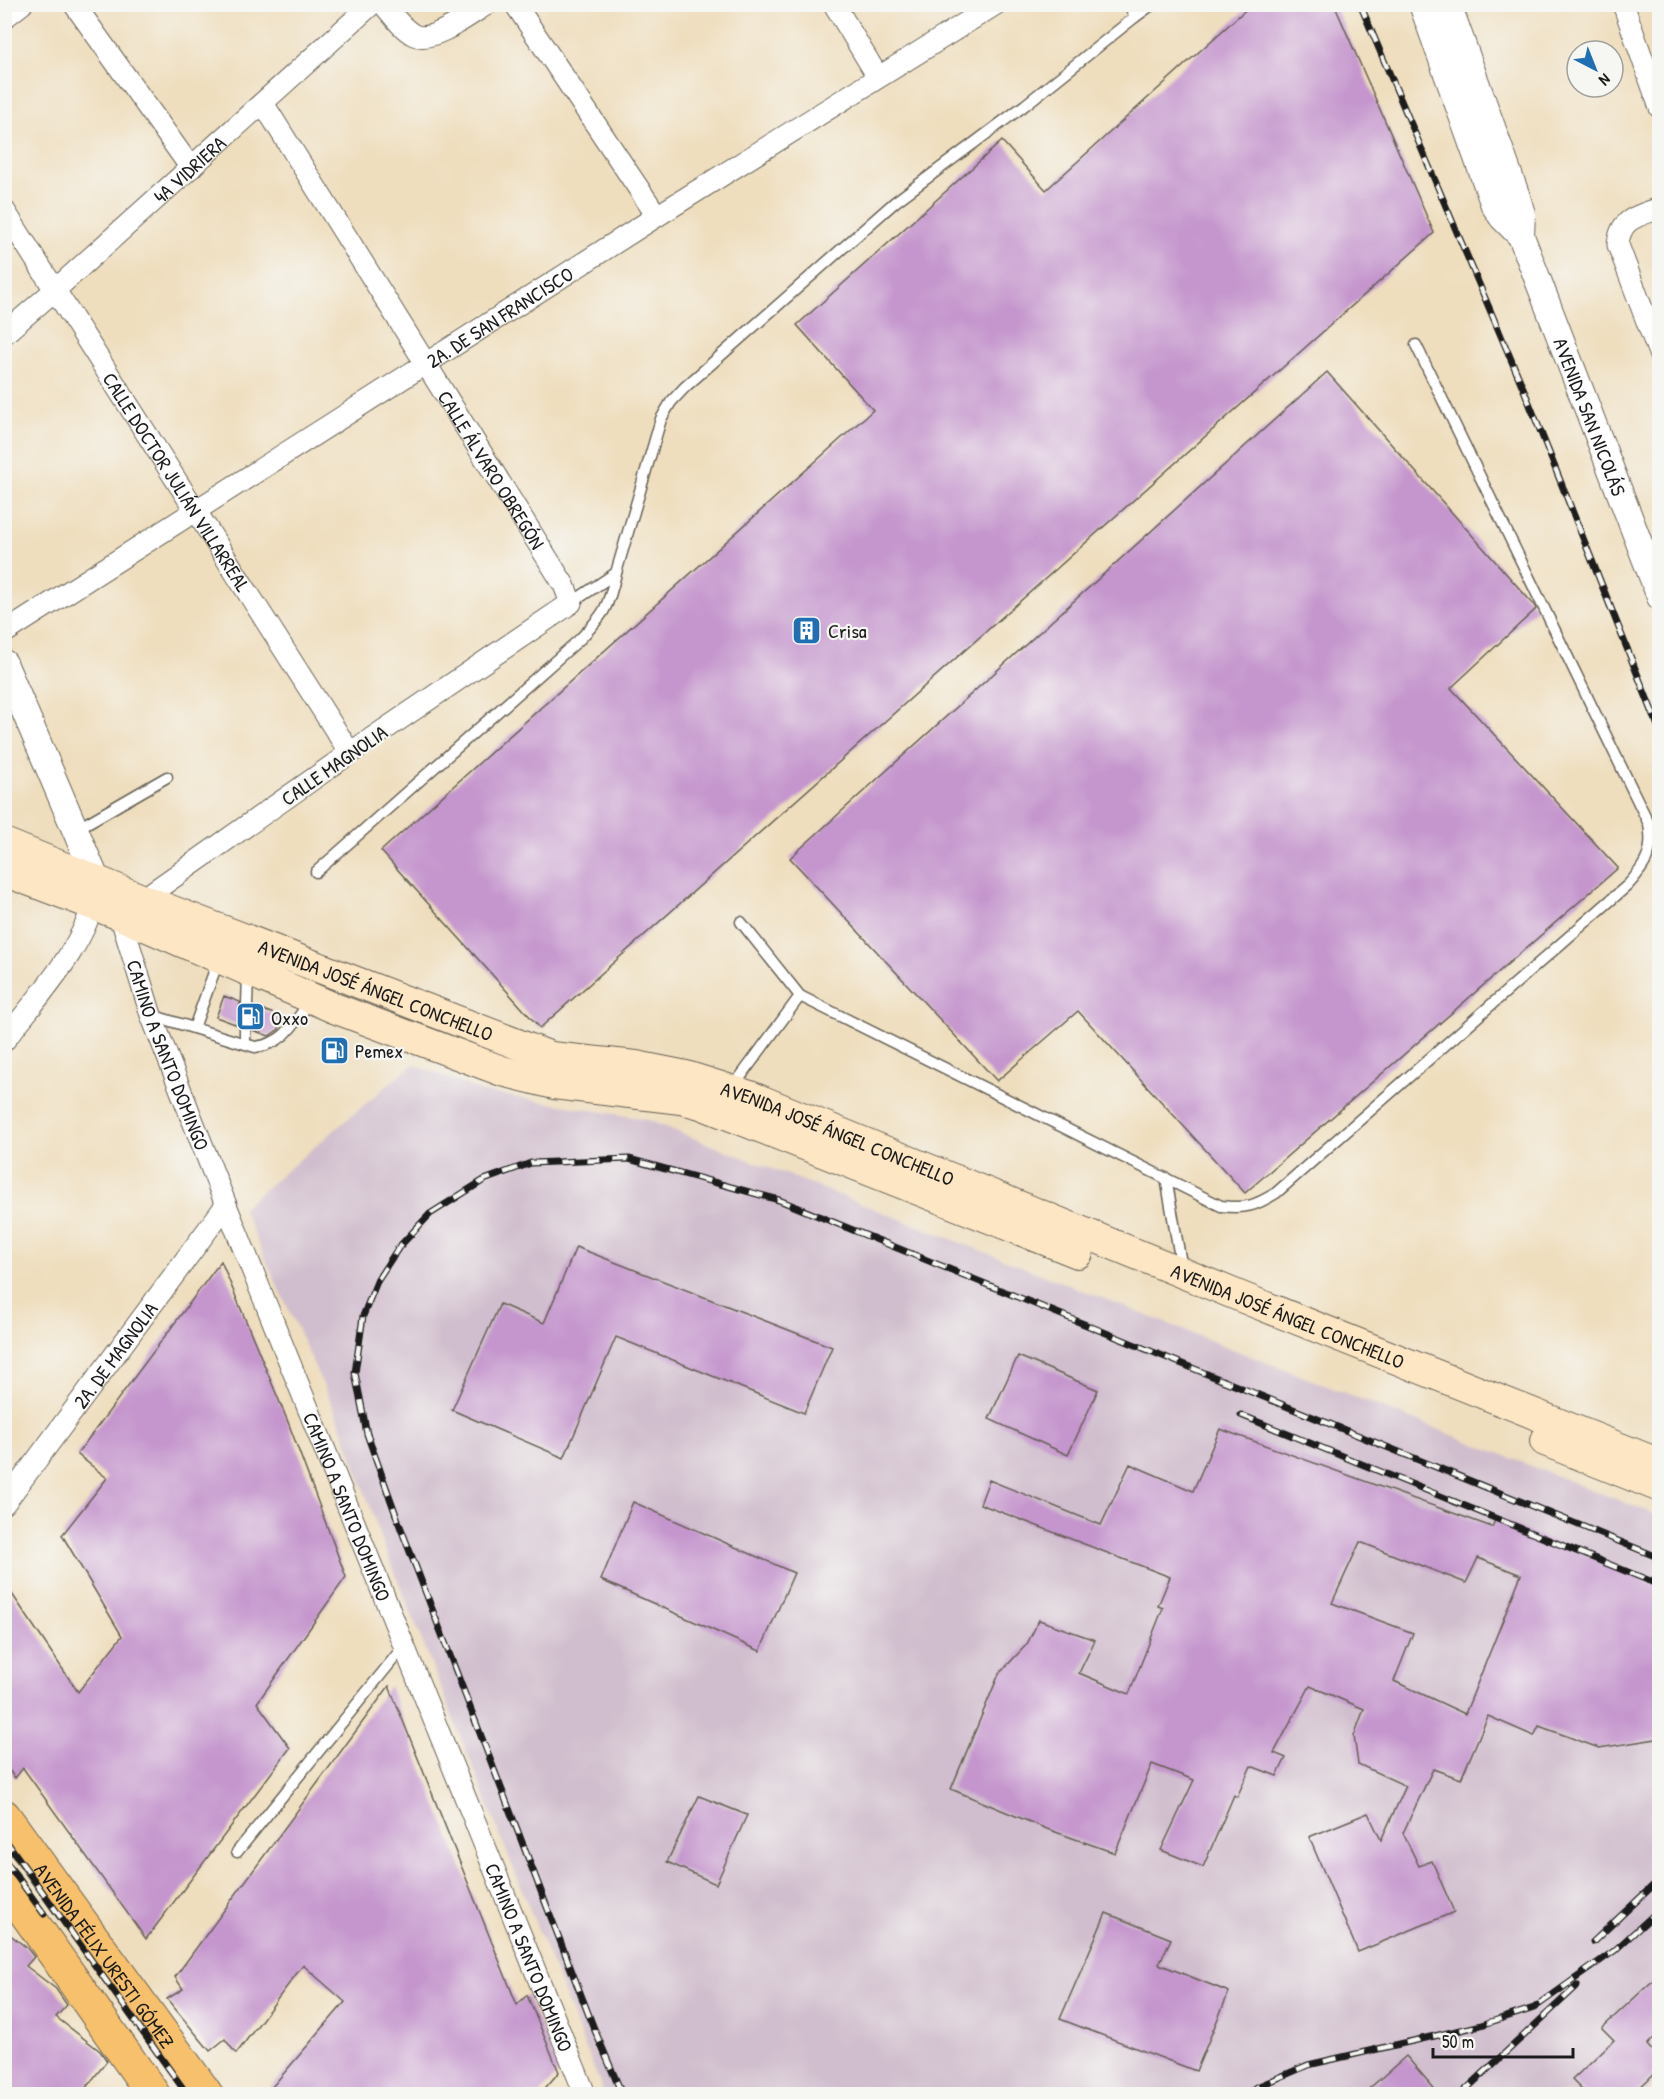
<svg xmlns="http://www.w3.org/2000/svg" width="1664" height="2099" font-family="'Patrick Hand',sans-serif">
<rect width="100%" height="100%" fill="#f6f6f2"/>
<filter id="ink" filterUnits="userSpaceOnUse"><feTurbulence type="fractalNoise" baseFrequency=".0167" numOctaves="2"/><feDisplacementMap in="SourceGraphic" scale="12" xChannelSelector="R" yChannelSelector="G"/><feConvolveMatrix kernelMatrix="1 2 1 2 8 2 1 2 1" color-interpolation-filters="sRGB"/></filter>
<filter id="wash" filterUnits="userSpaceOnUse"><feTurbulence type="fractalNoise" baseFrequency=".008" numOctaves="4" result="noise"/><feDisplacementMap in="SourceGraphic" scale="24" xChannelSelector="R" yChannelSelector="G"/><feGaussianBlur stdDeviation="1.35" result="paint"/><feColorMatrix in="noise" values="0 0 0 0 0 0 0 0 0 0 0 0 0 0 0 0 0 1.4 0 .05"/><feComposite in="paint" operator="in"/></filter>
<g filter="url(#wash)">
<rect width="100%" height="100%" fill="#efdebe"/>
<polygon fill="#d0bdcd" points="413,1064 483,1092 645,1119 1659,1516 1659,2079 1644,2094 604,2094 386,1551 340,1422 242,1208"/>
<g id="blocks">
<g fill="#c596cd" fill-rule="evenodd">
<polygon points="1252,4 1334,4 1434,233 540,1028 381,851 873,410 797,325 1002,141 1046,190"/>
<polygon points="1327,372 1534,605 1536,609 1451,688 1618,868 1245,1193 1078,1011 997,1081 790,858"/>
<polygon points="224,996 240,1002 240,1008 244,1012 250,1012 254,1007 283,1017 279,1029 269,1036 252,1030 252,1024 248,1020 242,1020 238,1025 216,1017"/>
<polygon points="576,1247 832,1347 804,1413 616,1337 564,1458 452,1410 500,1304 544,1323"/>
<polygon points="221,1261 288,1422 346,1577 257,1703 290,1748 146,1939 23,1768 15,1778 4,1764 4,1582 78,1692 122,1636 62,1535 107,1478 77,1454"/>
<polygon points="1018,1356 1098,1390 1068,1455 989,1419"/>
<path d="M 1220,1429 L 1492,1527 L 1496,1518 L 1659,1587 L 1659,1732 L 1656,1739 L 1599,1748 L 1539,1726 L 1534,1736 L 1488,1716 L 1461,1779 L 1433,1769 L 1403,1833 L 1419,1866 L 1432,1861 L 1454,1912 L 1358,1952 L 1309,1837 L 1368,1813 L 1381,1840 L 1406,1786 L 1358,1764 L 1354,1736 L 1364,1709 L 1310,1686 L 1274,1753 L 1286,1758 L 1277,1776 L 1251,1766 L 1237,1797 L 1234,1795 L 1203,1867 L 1161,1850 L 1194,1780 L 1152,1764 L 1115,1853 L 1047,1829 L 951,1789 L 999,1674 L 1027,1644 L 1039,1620 L 1095,1640 L 1079,1673 L 1129,1694 L 1163,1608 L 1158,1606 L 1170,1577 L 980,1504 L 989,1480 L 1101,1525 L 1130,1464 L 1193,1491 ZM 1360,1542 L 1466,1583 L 1478,1558 L 1521,1575 L 1465,1714 L 1394,1681 L 1413,1633 L 1332,1603 Z"/>
<polygon points="633,1502 794,1573 760,1651 601,1580"/>
<polygon points="389,1686 517,2005 527,1995 559,2072 540,2094 266,2094 345,2002 303,1965 236,2054 225,2039 210,2051 167,1999 183,1989 175,1977"/>
<polygon points="699,1796 747,1815 716,1884 667,1862"/>
<polygon points="1106,1913 1171,1939 1159,1964 1229,1992 1196,2071 1060,2019"/>
<polygon points="4,1930 27,1948 34,1957 26,1966 56,1989 67,2005 56,2017 100,2051 107,2061 81,2094 4,2094"/>
<polygon points="1659,1975 1659,2033 1647,2045 1659,2058 1659,2069 1633,2094 1586,2094 1572,2080 1614,2040 1602,2028"/>
<polygon points="1406,2056 1439,2094 1363,2094"/>
</g>
</g>
</g>
<g filter="url(#ink)">
<use href="#blocks" fill-opacity="0" stroke="#666055" stroke-width="1.5"/>
<g fill="none" stroke-linecap="round" stroke-linejoin="round">
<defs>
<g id="service">
<polyline points="1135,17 1153,4"/>
<polyline points="571,603 616,573 661,419 671,402 685,387 895,202 1025,105 1135,17 1129,4"/>
<polyline points="75,830 167,777"/>
<path d="M 316,872 L 580,639 C 604,614 608,609 616,573"/>
<path d="M 741,922 L 800,996 L 1221,1206 C 1246,1209 1255,1206 1276,1193 L 1628,885 C 1646,865 1654,852 1649,824 L 1416,345"/>
<polyline points="247,1005 248,974"/>
<path d="M 151,1015 L 255,1047 C 285,1044 294,1023 310,1001"/>
<polyline points="194,1028 218,961"/>
<polyline points="245,1043 245,1027"/>
<polyline points="733,1087 800,996"/>
<polyline points="1166,1178 1182,1269"/>
<polyline points="237,1852 404,1646"/>
</g>
<g id="minor">
<polyline points="74,4 191,168"/>
<path d="M 383,4 C 392,14 402,29 414,35 C 432,44 471,14 487,4"/>
<polyline points="515,4 657,216"/>
<polyline points="834,4 878,77"/>
<polyline points="1623,4 1660,108"/>
<polyline points="4,18 22,4"/>
<path id="s1" d="M 263,103 L 564,585 L 571,603 L 350,753 L 120,915 L 151,1015 L 226,1205 L 585,2094"/>
<path d="M 1660,208 C 1638,216 1620,218 1618,245 L 1660,356"/>
<path id="s2" d="M 4,210 L 350,753"/>
<path id="s3" d="M 4,334 L 55,290 L 372,4"/>
<path id="s4" d="M 4,633 L 657,216 L 996,4"/>
<path d="M 4,1041 C 35,1000 88,944 95,893"/>
<path id="s5" d="M 4,1504 L 226,1205"/>
</g>
<g id="tertiary">
<polyline points="1422,4 1494,205 1502,217 1521,236"/>
<path id="s6" d="M 1448,4 L 1517,197 L 1522,214 L 1521,236 L 1660,597"/>
<polyline points="4,663 94,874 104,891"/>
</g>
<g id="secondary">
<path id="s7" d="M 4,843 L 144,900 L 551,1057 L 636,1066 L 686,1076 L 750,1096 L 1256,1303 L 1660,1464"/>
<polyline points="4,871 120,915 334,1008 502,1071 554,1084 681,1099 701,1104 1078,1253"/>
<polyline points="1545,1441 1660,1487"/>
</g>
<g id="primary">
<path id="s8" d="M 4,1816 L 206,2094"/>
<polyline points="4,1882 153,2094"/>
</g>
</defs>
<use href="#service" stroke="#666055" stroke-width="13"/>
<use href="#minor" stroke="#666055" stroke-width="23"/>
<use href="#tertiary" stroke="#666055" stroke-width="28"/>
<use href="#secondary" stroke="#666055" stroke-width="32"/>
<use href="#primary" stroke="#666055" stroke-width="35"/>
<use href="#service" stroke="#fff" stroke-width="10"/>
<use href="#minor" stroke="#fff" stroke-width="21"/>
<use href="#tertiary" stroke="#fff" stroke-width="26"/>
<use href="#secondary" stroke="#fce6c4" stroke-width="30"/>
<use href="#primary" stroke="#f7c06c" stroke-width="33"/>
<defs>
<g id="rail">
<polyline points="1360,4 1524,390 1660,731"/>
<polyline points="1241,1415 1660,1585"/>
<polyline points="4,1838 187,2094"/>
<polyline points="4,1859 44,1914"/>
<polyline points="1593,1942 1660,1879"/>
<polyline points="622,2094 593,2026 400,1526 367,1434 355,1373 363,1316 378,1279 399,1247 430,1214 484,1180 531,1163 629,1159 779,1200 1660,1558"/>
<polyline points="1247,2094 1257,2087 1308,2065 1478,2026 1534,2008 1614,1951 1660,1909"/>
<polyline points="1461,2094 1577,1986"/>
</g>
</defs>
<use href="#rail" stroke="#1c1c1c" stroke-width="7"/>
<use href="#rail" stroke="#f6f6f2" stroke-width="4.5" stroke-dasharray="14" stroke-linecap="butt"/>
</g>
</g>
<defs>
<symbol id="building-square" viewBox="-11 -11 22 22"><rect x="-9" y="-9" width="18" height="18" rx="4" fill="#1f6fb2" stroke="#f6f6f2"/><path d="M-4-6H4V6H1V3H-1V6H-4ZM-2.5-4.3h1.7v1.8h-1.7ZM.8-4.3h1.7v1.8H.8ZM-2.5-1h1.7V.8h-1.7ZM.8-1h1.7V.8H.8Z" fill="#fff"/></symbol>
<symbol id="fuel-square" viewBox="-11 -11 22 22"><rect x="-9" y="-9" width="18" height="18" rx="4" fill="#1f6fb2" stroke="#f6f6f2"/><path d="M-5.5-6h7V0h2V4h1.3V-2.5L3-4.5l.8-.8L6-3V5H2.5V1h-1V6h-7ZM-4.2-4.7v3.2H.2V-4.7Z" fill="#fff"/></symbol>
</defs>
<g fill-rule="evenodd">
<use href="#building-square" x="790" y="614" width="33" height="33"/>
<use href="#fuel-square" x="234" y="1000" width="33" height="33"/>
<use href="#fuel-square" x="318" y="1034" width="33" height="33"/>
</g>
<g text-anchor="middle" dominant-baseline="central" stroke-width="4.5" stroke-linejoin="round" paint-order="stroke">
<g font-size="20" fill="#1c1c1c" stroke="#f6f6f2">
<text stroke="none"><textPath href="#s3" startOffset="248">4A VIDRIERA</textPath></text>
<text stroke="none"><textPath href="#s4" startOffset="588">2A. DE SAN FRANCISCO</textPath></text>
<text stroke="none"><textPath href="#s6" startOffset="438">AVENIDA SAN NICOLÁS</textPath></text>
<text stroke="none"><textPath href="#s1" startOffset="432">CALLE ÁLVARO OBREGÓN</textPath></text>
<text stroke="none"><textPath href="#s2" startOffset="322">CALLE DOCTOR JULIÁN VILLARREAL</textPath></text>
<text transform="translate(334 765) rotate(-35)">CALLE MAGNOLIA</text>
<text stroke="none"><textPath href="#s7" startOffset="400">AVENIDA JOSÉ ÁNGEL CONCHELLO</textPath></text>
<text stroke="none"><textPath href="#s1" startOffset="1284">CAMINO A SANTO DOMINGO</textPath></text>
<text stroke="none"><textPath href="#s7" startOffset="886">AVENIDA JOSÉ ÁNGEL CONCHELLO</textPath></text>
<text stroke="none"><textPath href="#s7" startOffset="1372">AVENIDA JOSÉ ÁNGEL CONCHELLO</textPath></text>
<text stroke="none"><textPath href="#s5" startOffset="186">2A. DE MAGNOLIA</textPath></text>
<text stroke="none"><textPath href="#s1" startOffset="1770">CAMINO A SANTO DOMINGO</textPath></text>
<text stroke="none"><textPath href="#s8" startOffset="172">AVENIDA FÉLIX URESTI GÓMEZ</textPath></text>
<text stroke="none"><textPath href="#s1" startOffset="2256">CAMINO A SANTO DOMINGO</textPath></text>
</g>
<g font-size="20" fill="#1c1c1c" stroke="#f6f6f2" text-anchor="start">
<text x="828" y="630">Crisa</text>
<text x="271" y="1017">Oxxo</text>
<text x="355" y="1050">Pemex</text>
</g>
</g>
<rect width="1664" height="2099" fill="none" stroke="#f6f6f2" stroke-width="24"/>
<g transform="translate(1595 69) rotate(138)"><circle r="28" fill="#f6f6f2" stroke="#9f9f9c" stroke-width="1.5"/>
<path d="M0-4.5L10 22L0 15L-10 22Z" fill="#1f6fb2"/>
<text y="-9" font-size="16" font-weight="bold" text-anchor="middle" fill="#1c1c1c">N</text>
</g>
<path d="M1433 2048v9h140v-9" fill="none" stroke="#1c1c1c" stroke-width="3"/>
<text x="1442" y="2048" font-size="18" fill="#1c1c1c" stroke="#f6f6f2" stroke-width="4.5" paint-order="stroke">50 m</text>
</svg>
